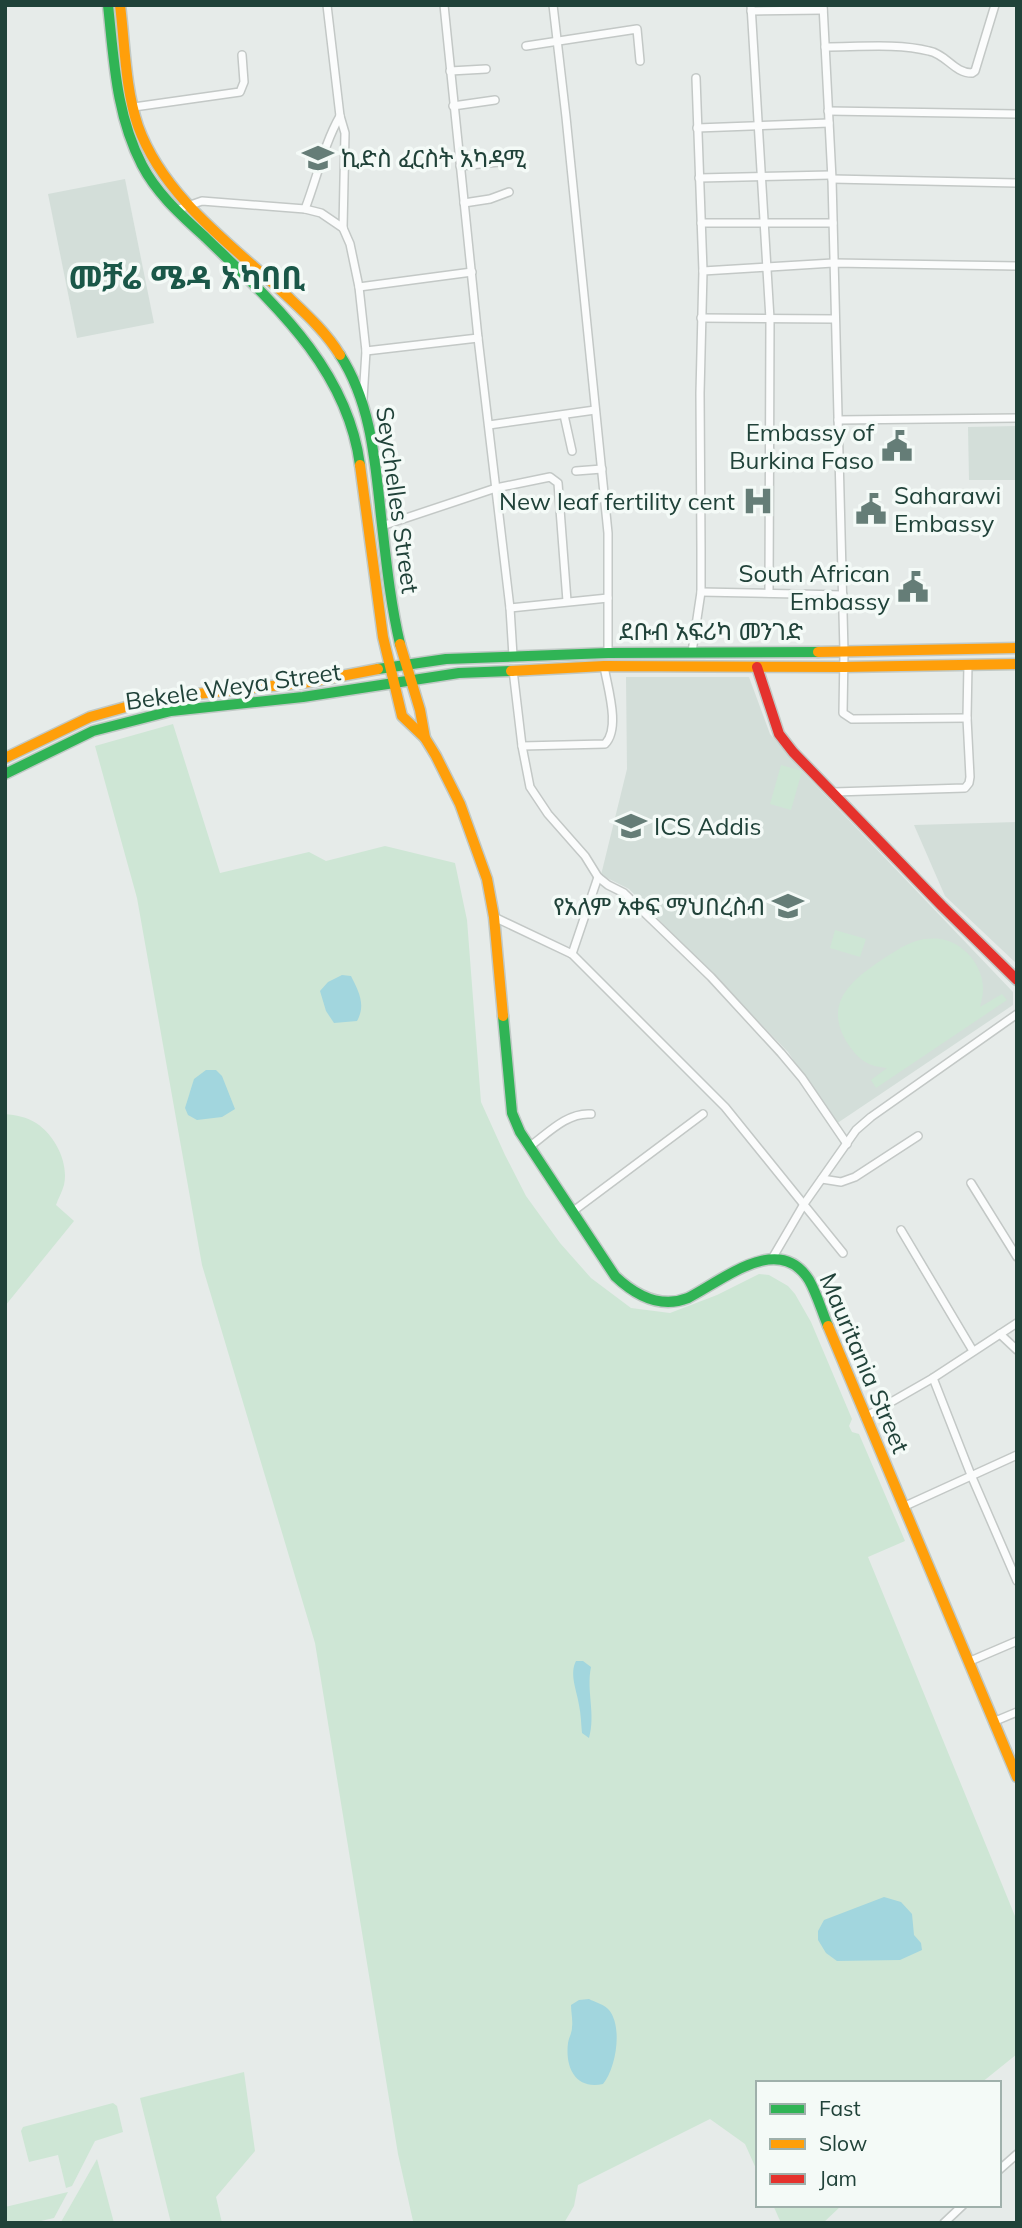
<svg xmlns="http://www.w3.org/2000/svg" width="1022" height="2228" font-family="Mulish,'Noto Sans Ethiopic',sans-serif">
<rect width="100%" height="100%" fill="#e6ebe9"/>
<g fill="#d3ded9">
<polygon points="125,179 154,323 77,338 48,194"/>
<polygon points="1017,426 1017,480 969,480 968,427"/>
<polygon points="626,677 749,677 770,734 802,771 1013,992 1013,1005 836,1124 788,1052 629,889 601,875 627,769"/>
<polygon points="1017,822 1017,964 945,896 914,825"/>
</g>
<g fill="#cee6d5">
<polygon points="173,724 220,873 309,852 326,861 385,846 455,863 467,920 481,1102 505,1155 526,1196 560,1243 591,1278 631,1308 670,1313 717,1295 759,1274 769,1275 788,1286 795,1294 811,1322 852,1419 849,1426 852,1432 859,1434 905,1541 868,1557 1017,1921 1017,2054 981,2083 758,2083 758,2173 745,2144 710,2119 578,2185 574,2206 564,2223 413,2221 398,2154 315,1643 202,1265 137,898 95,746"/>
<polygon points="781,765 802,771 791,810 770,804"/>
<polygon points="835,930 866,939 860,957 830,948"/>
<path d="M 924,939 C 929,939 935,938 940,939 C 964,942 984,967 983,990 C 983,996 981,1002 980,1007 L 1002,994 L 1007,1000 L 876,1088 L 871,1080 L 887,1068 C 867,1066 859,1060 848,1044 C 823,1005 849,982 880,961 C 894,952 907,942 924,939 Z"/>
<path d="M 5,1114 C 16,1115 27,1117 36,1123 C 55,1135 69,1163 64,1185 C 62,1192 58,1199 56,1205 L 74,1221 L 5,1306 Z"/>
<polygon points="244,2072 255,2151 216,2197 222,2223 171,2223 140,2098"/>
<polygon points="113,2103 117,2106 123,2132 95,2141 72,2186 66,2188 58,2155 29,2162 21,2131 23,2127"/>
<polygon points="97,2159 114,2223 61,2223 61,2222"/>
<polygon points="68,2192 54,2218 32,2223 5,2223 5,2207"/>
<polygon points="773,2205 842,2205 823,2223 781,2223"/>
</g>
<g fill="#a2d6de">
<path d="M 342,975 L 351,976 C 359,992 366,1005 357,1021 L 334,1023 L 326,1011 L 320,991 L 328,982 Z"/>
<polygon points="206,1070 216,1070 222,1076 235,1109 222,1117 197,1120 188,1115 185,1108 194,1079"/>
<path d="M 576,1661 L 583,1661 L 591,1667 C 586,1691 596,1714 589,1738 L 582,1733 C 581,1724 581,1714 579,1705 C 577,1691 569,1674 576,1661 Z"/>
<polygon points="884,1897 901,1902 912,1914 914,1935 921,1943 922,1950 900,1960 837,1961 826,1953 818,1940 818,1931 824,1920"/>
<path d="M 589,1999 C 595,2002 605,2005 609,2010 C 623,2027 616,2068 603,2084 C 575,2090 565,2067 568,2043 C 569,2037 572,2033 572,2027 C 573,2020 571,2012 571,2005 L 579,2000 Z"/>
</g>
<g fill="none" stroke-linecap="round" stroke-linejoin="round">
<defs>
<g id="street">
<polyline points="327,5 340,116 345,133 343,228 350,244 359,287 366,351 363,399"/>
<polyline points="444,5 478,338 510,608 513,656"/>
<polyline points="553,5 566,117 608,533 608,653"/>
<polyline points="751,5 770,319 769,593"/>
<polyline points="823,5 832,179 844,652 843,713 852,719 967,718"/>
<polyline points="751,11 823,10"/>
<polyline points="526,46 637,29 640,61"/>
<path d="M 825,47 C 858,47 898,43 929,51 C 946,54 954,73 972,73 L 975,71 L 995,5"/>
<polyline points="450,71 486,69"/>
<polyline points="453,106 495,100"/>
<polyline points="134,107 240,92 244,82 242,55"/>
<polyline points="828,111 1017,114"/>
<polyline points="697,128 829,123"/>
<polyline points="460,166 500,162"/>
<polyline points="699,178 831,175"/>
<polyline points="832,179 1017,183"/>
<polyline points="464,203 490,199 509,192"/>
<path d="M 305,209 C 317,178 324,144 340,116"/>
<polyline points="176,210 202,201 305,209 321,213 343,228"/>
<polyline points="701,223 833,223"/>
<polyline points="703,271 833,263 1017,266"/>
<polyline points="359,287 472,272"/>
<polyline points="701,318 835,319"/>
<polyline points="366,351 478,338"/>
<polyline points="564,415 572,451"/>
<polyline points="838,420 1017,418"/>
<polyline points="489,425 595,410"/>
<polyline points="576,471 602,469"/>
<polyline points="382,526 496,488 550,477 558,483 567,601"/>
<polyline points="701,592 843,595"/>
<polyline points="510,608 608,598"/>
<polyline points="692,652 701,592 701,548 700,393 703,271 696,78"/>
<polyline points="513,670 522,746 530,787 548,814 585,856 598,877 608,885 624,893 711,977 781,1053 802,1078 847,1144"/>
<path d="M 522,746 L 605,744 C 621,728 607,686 604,666"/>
<polyline points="834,792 965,788 969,783 970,777 967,718 968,664"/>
<polyline points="494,917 572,954 725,1107 843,1253"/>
<polyline points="572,954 598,877"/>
<path d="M 529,1147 C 547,1134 567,1112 591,1114"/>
<polyline points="822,1179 841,1182 855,1177 918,1136"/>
<polyline points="971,1183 1017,1257"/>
<polyline points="572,1212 703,1114"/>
<polyline points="901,1230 973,1351"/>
<polyline points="773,1257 804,1204 856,1130 871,1117 1017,1014"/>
<polyline points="1000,1334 1017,1350"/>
<polyline points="933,1378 971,1475 1017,1581"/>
<polyline points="865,1417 933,1378 1017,1323"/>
<polyline points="903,1507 1017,1455"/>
<polyline points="968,1662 1017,1641"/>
<polyline points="993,1722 1017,1712"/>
<polyline points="999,2170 1017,2154"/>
<polyline points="944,2223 963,2205"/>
</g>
<g id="fast">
<path d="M 108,5 C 114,60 116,115 142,165 C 157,194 181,215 205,237 C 272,302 347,367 360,465"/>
<path d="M 340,355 C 371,403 375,460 381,516 C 386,559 390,601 400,644"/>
<polyline points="378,669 446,659 608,653 818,652"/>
<polyline points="5,774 93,731 171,711 303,697 459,673 511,671"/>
<path d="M 503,1016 L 512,1113 L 520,1132 L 615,1276 C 635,1295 660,1309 688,1298 C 723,1280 779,1232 809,1280 C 817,1294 822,1312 828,1326"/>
</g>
<g id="slow">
<path d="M 120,5 C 125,45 125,88 138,126 C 164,198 233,246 287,296 C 306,314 326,332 340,355"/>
<polyline points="360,465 383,637 402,716 425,738 436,756 460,804 487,879 494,917 503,1016"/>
<polyline points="400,644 420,710 425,738"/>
<polyline points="818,652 1017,648"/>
<polyline points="511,671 604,666 844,667 1017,664"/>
<polyline points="5,758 90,717 158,698 310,682 378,669"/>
<polyline points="828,1326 1017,1777"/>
</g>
<polyline id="jam" points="757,667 779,734 793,752 942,906 1017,980"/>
</defs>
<use href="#street" stroke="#c3c8c6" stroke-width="10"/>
<use href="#fast" stroke="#c1c9c6" stroke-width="13"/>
<use href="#slow" stroke="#c1c9c6" stroke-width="13"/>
<use href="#jam" stroke="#c1c9c6" stroke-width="13"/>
<use href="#street" stroke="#fbfcfc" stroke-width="7"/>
<use href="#fast" stroke="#30b455" stroke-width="10"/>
<use href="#slow" stroke="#ff9f0a" stroke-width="10"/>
<use href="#jam" stroke="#e5322d" stroke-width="10"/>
</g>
<defs>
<symbol id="school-bare" viewBox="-9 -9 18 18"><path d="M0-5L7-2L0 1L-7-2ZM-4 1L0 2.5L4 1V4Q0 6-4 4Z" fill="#657d77" stroke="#f4faf7" stroke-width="2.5" paint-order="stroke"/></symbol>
<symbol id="civic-bare" viewBox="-9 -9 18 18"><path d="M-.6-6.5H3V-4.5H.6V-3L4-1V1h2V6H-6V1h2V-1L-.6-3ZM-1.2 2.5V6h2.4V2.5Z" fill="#657d77" stroke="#f4faf7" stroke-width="2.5" paint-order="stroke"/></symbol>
<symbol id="hospital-bare" viewBox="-9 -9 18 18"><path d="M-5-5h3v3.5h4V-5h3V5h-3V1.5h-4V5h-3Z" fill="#657d77" stroke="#f4faf7" stroke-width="2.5" paint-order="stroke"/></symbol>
</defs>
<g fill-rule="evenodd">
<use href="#school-bare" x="296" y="136" width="44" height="44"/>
<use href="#civic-bare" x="875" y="424" width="44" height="44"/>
<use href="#hospital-bare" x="736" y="479" width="44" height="44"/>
<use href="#civic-bare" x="849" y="487" width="44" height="44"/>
<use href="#civic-bare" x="891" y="565" width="44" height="44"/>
<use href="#school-bare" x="609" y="804" width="44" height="44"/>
<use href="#school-bare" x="766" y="884" width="44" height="44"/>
</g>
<g text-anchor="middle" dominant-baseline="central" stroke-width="7" stroke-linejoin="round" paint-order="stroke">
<g font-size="24" fill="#204239" stroke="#f4faf7" text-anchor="end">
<text x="341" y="158" text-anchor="start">ኪድስ ፈርስት አካዳሚ</text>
<text x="874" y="432">Embassy of<tspan x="874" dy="28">Burkina Faso</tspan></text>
<text x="894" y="495" text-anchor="start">Saharawi<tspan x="894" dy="28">Embassy</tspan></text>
<text x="735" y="501">New leaf fertility cent</text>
<text x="890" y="573">South African<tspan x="890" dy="28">Embassy</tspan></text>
<text x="654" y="826" text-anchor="start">ICS Addis</text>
<text x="765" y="906">የአለም አቀፍ ማህበረስብ</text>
</g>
<g font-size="24" fill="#204239" stroke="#f4faf7">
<text transform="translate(398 500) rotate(82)">Seychelles Street</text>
<text x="711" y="631">ደቡብ አፍሪካ መንገድ</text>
<text transform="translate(233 686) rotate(-8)">Bekele Weya Street</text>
<text transform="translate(865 1363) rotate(67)">Mauritania Street</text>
</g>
<g font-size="32" font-weight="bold" fill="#1a5748" stroke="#f4faf7">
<text x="187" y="277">መቻሬ ሜዳ አካባቢ</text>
</g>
</g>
<rect width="1022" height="2228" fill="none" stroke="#204239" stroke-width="14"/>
<rect x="756" y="2081" width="245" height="126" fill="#f4faf7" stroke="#9fb0ab" stroke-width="2"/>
<rect x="770" y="2104" width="35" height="10" fill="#30b455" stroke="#9fb0ab" stroke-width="2"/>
<text x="819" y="2116" font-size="21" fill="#204239">Fast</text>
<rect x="770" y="2139" width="35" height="10" fill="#ff9f0a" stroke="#9fb0ab" stroke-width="2"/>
<text x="819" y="2151" font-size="21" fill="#204239">Slow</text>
<rect x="770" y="2174" width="35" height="10" fill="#e5322d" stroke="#9fb0ab" stroke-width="2"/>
<text x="819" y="2186" font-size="21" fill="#204239">Jam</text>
</svg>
